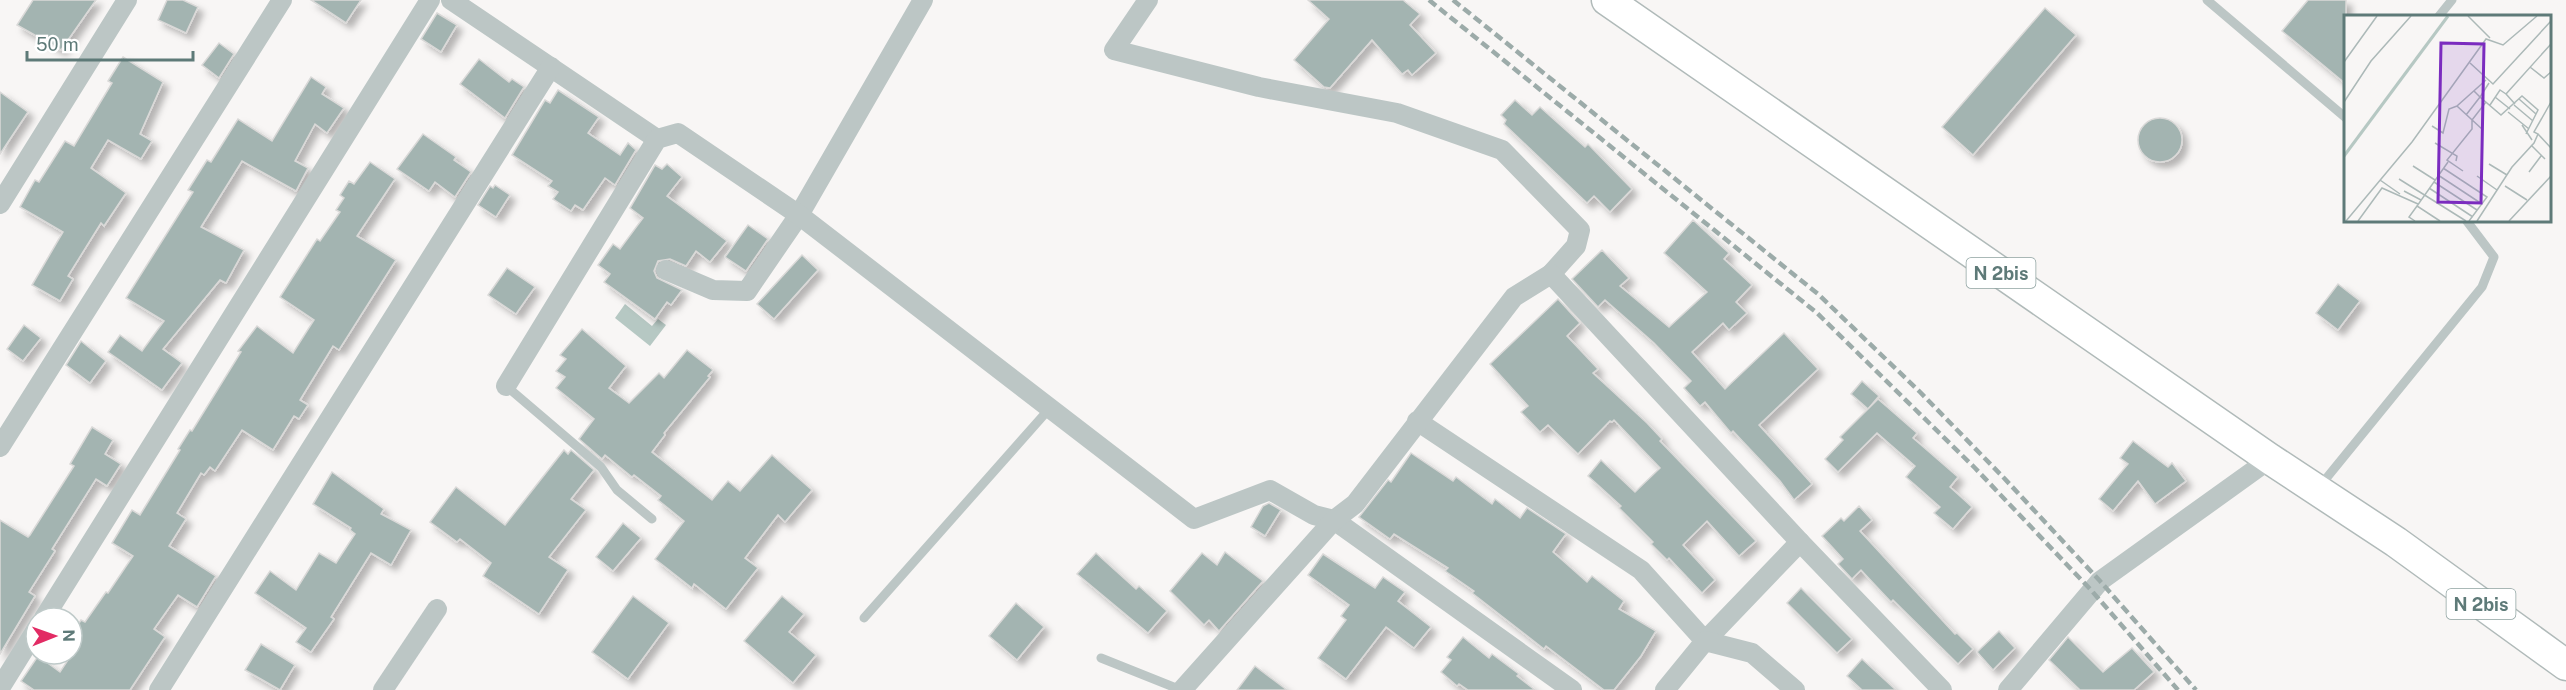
<svg xmlns="http://www.w3.org/2000/svg" width="2566" height="690" font-family="'Public Sans',sans-serif">
<defs>
<filter id="shadow"><feDropShadow dx="5.5" dy="5.5" stdDeviation="3" flood-color="#0004"/></filter>
</defs>
<rect width="100%" height="100%" fill="#f8f6f5"/>
<polygon fill="#b6c8c3" points="625,304 652,326 658,319 666,325 650,346 615,318"/>
<g fill="#a3b4b1" stroke="#dad9d8" stroke-width="1.5" filter="url(#shadow)">
<polygon points="33,0 96,0 61,50 17,25"/>
<polygon points="167,0 183,0 198,7 186,33 158,20"/>
<polygon points="311,0 361,0 346,23"/>
<polygon points="1308,0 1403,0 1420,14 1410,25 1436,53 1412,75 1408,70 1402,74 1372,40 1330,88 1324,87 1294,60 1329,19"/>
<polygon points="2308,0 2346,0 2346,84 2282,31"/>
<polygon points="2045,8 2076,35 1973,155 1942,127"/>
<polygon points="437,13 457,25 441,52 421,39"/>
<polygon points="219,43 234,54 219,78 202,65"/>
<polygon points="123,57 163,82 140,134 152,141 141,159 108,140 91,168 126,193 104,226 101,223 68,276 73,279 60,301 32,285 63,232 20,207 35,180 39,182 65,141 74,146 112,83 108,81"/>
<polygon points="479,59 509,82 512,79 524,87 505,118 460,84"/>
<polygon points="311,77 326,87 322,94 344,108 327,133 315,124 295,161 308,168 296,191 242,161 201,227 244,250 226,283 220,280 163,349 182,363 162,390 108,352 120,335 142,351 164,321 126,298 193,192 188,190 207,160 211,162 238,119 272,141"/>
<polygon points="558,90 599,117 588,133 620,155 628,143 636,150 615,185 605,178 583,210 575,205 571,211 553,199 558,192 548,186 552,181 512,155 545,100 550,103"/>
<polygon points="0,92 28,112 0,154"/>
<polygon points="1515,100 1532,115 1540,107 1585,147 1588,144 1632,189 1610,212 1594,196 1587,203 1504,124 1506,120 1501,115"/>
<circle cx="2160" cy="140" r="22"/>
<polygon points="423,134 456,157 454,160 471,172 455,197 435,182 429,191 397,169"/>
<polygon points="370,162 395,179 357,236 396,260 339,350 333,346 300,400 308,405 299,419 294,416 273,450 242,430 215,471 210,467 204,475 201,473 177,513 186,519 169,546 216,576 197,607 178,595 154,629 165,637 130,690 34,690 21,681 38,656 60,672 72,654 72,634 81,620 85,622 106,592 108,593 133,556 112,543 132,510 140,515 180,450 178,449 190,430 192,431 241,352 238,351 257,326 293,353 314,320 280,297 317,239 320,241 340,212 336,210 344,198 340,195 349,181 354,184"/>
<polygon points="667,164 682,177 667,196 727,241 710,262 696,251 686,266 670,259 658,261 654,271 657,278 682,290 671,305 667,302 655,319 604,282 610,274 598,265 613,244 620,249 643,218 630,208 655,165 662,169"/>
<polygon points="495,185 510,195 496,217 478,205 490,186 493,188"/>
<polygon points="1693,220 1729,253 1724,259 1752,285 1736,302 1747,313 1729,330 1723,323 1692,352 1725,389 1784,333 1818,369 1759,425 1812,484 1794,500 1780,481 1733,431 1731,433 1705,402 1700,406 1684,388 1691,381 1654,343 1605,300 1598,307 1572,279 1602,250 1629,278 1620,286 1669,327 1707,292 1664,253"/>
<polygon points="748,225 768,239 746,271 725,257"/>
<polygon points="802,255 818,270 774,319 757,304"/>
<polygon points="507,268 535,287 516,314 488,295"/>
<polygon points="2338,284 2360,301 2338,330 2316,313"/>
<polygon points="1558,299 1580,323 1567,336 1598,369 1593,373 1647,423 1662,439 1660,441 1756,541 1739,556 1707,521 1683,545 1715,580 1702,593 1669,558 1667,560 1651,544 1653,542 1619,508 1621,506 1588,476 1601,460 1635,492 1660,468 1614,420 1612,422 1610,421 1578,454 1548,425 1540,432 1521,412 1528,406 1490,364"/>
<polygon points="24,325 41,338 23,361 7,349"/>
<polygon points="582,329 626,366 609,388 629,403 659,373 664,378 687,350 713,370 708,376 710,377 664,433 665,435 652,452 712,500 728,481 740,491 772,455 812,490 785,522 778,515 745,558 758,568 726,609 694,584 692,588 655,559 684,521 658,500 661,496 634,475 632,477 605,455 602,459 579,439 594,419 556,388 565,377 556,371 566,359 560,355"/>
<polygon points="81,341 106,361 90,383 66,365"/>
<polygon points="1862,381 1879,396 1868,409 1851,394"/>
<polygon points="1878,399 1917,433 1913,438 1958,477 1950,487 1972,507 1953,529 1934,513 1940,507 1906,477 1915,466 1877,433 1838,472 1825,459 1843,440 1840,437"/>
<polygon points="92,427 113,440 105,454 121,464 107,486 96,479 52,549 55,551 29,592 35,596 0,654 0,520 28,537 30,535 74,466 70,464"/>
<polygon points="2133,441 2168,467 2172,463 2186,481 2155,504 2138,481 2113,511 2099,499 2128,464 2120,458"/>
<polygon points="564,450 568,454 571,450 594,470 571,499 586,510 549,557 568,570 539,614 483,576 491,563 460,539 457,542 430,522 456,487 505,525"/>
<polygon points="1411,453 1453,481 1456,477 1492,504 1495,499 1520,518 1527,508 1566,534 1553,552 1587,582 1592,576 1624,601 1619,609 1656,631 1641,656 1614,690 1604,690 1546,646 1544,649 1472,593 1474,591 1445,571 1448,568 1394,534 1390,539 1359,517 1388,480 1391,482"/>
<polygon points="332,472 384,509 381,514 411,530 391,565 371,553 331,617 334,619 311,652 296,642 306,628 255,593 270,571 296,590 319,553 336,563 355,534 350,530 351,528 313,504"/>
<polygon points="1269,503 1281,510 1265,536 1251,527 1263,506"/>
<polygon points="1859,506 1872,520 1860,531 1955,634 1957,633 1973,649 1958,664 1893,600 1891,602 1861,570 1852,579 1838,564 1843,559 1822,536 1841,518 1844,521"/>
<polygon points="623,523 641,538 613,571 596,557"/>
<polygon points="1225,552 1263,581 1219,631 1209,620 1204,625 1170,591 1202,553 1217,565"/>
<polygon points="1096,553 1136,589 1139,586 1167,611 1148,633 1077,574"/>
<polygon points="1323,554 1375,588 1383,577 1405,592 1398,601 1431,627 1414,648 1386,627 1346,679 1318,658 1346,620 1341,616 1349,605 1308,575"/>
<polygon points="1801,588 1852,639 1837,653 1787,603"/>
<polygon points="633,596 669,623 628,679 592,652"/>
<polygon points="782,596 804,614 789,632 816,655 793,683 744,641"/>
<polygon points="1016,603 1044,627 1017,660 989,636"/>
<polygon points="1999,631 2015,648 1993,670 1977,652"/>
<polygon points="1463,637 1489,658 1492,654 1519,674 1517,676 1535,690 1468,690 1459,684 1457,686 1441,672 1451,660 1447,657"/>
<polygon points="2068,637 2103,672 2132,648 2154,672 2134,690 2080,690 2049,660"/>
<polygon points="261,644 295,665 280,690 245,670"/>
<polygon points="1862,659 1896,690 1862,690 1847,676"/>
<polygon points="1255,666 1287,690 1237,690"/>
</g>
<g fill="none" stroke-linecap="round" stroke-linejoin="round">
<defs>
<polyline id="primary" points="1607,0 2270,459 2396,542 2566,665"/>
</defs>
<use href="#primary" stroke="#b0bab9" stroke-width="33"/>
<g stroke="#bcc6c5" stroke-width="9">
<polyline points="2207,0 2346,118"/>
<polyline points="2439,16 2452,0"/>
<polyline points="506,386 601,467 617,490 652,519"/>
<polyline points="2320,486 2482,287 2494,257 2466,220"/>
<polyline points="864,618 1050,408"/>
<polyline points="1101,658 1181,690"/>
</g>
<g stroke="#bcc6c5" stroke-width="20">
<polyline points="451,0 657,139"/>
<polyline points="1148,0 1114,50 1259,87 1397,113 1502,150 1580,230 1576,246 1551,274"/>
<polyline points="0,204 127,0"/>
<polyline points="666,270 713,290 747,291 799,215 923,0"/>
<polyline points="506,386 657,139 678,133 799,215 1194,519 1270,490 1314,515 1334,520 1572,690"/>
<polyline points="1417,421 1641,570 1705,641 1800,542"/>
<polyline points="0,447 282,0"/>
<polyline points="44,618 430,0"/>
<polyline points="0,688 36,630"/>
<polyline points="159,690 551,67"/>
<polyline points="383,690 437,609"/>
<polyline points="1182,690 1334,520 1355,504 1514,297 1551,274 1800,542 1942,690"/>
<polyline points="1665,690 1705,641 1752,653 1795,690"/>
<polyline points="2008,690 2100,581 2270,459"/>
</g>
<use href="#primary" stroke="#fff" stroke-width="30"/>
<g stroke="#9caba9" stroke-width="4.5" stroke-dasharray="9 4.5" stroke-linecap="butt">
<polyline points="1429,0 1817,313 1975,468 2091,590 2178,690"/>
<polyline points="1453,0 1818,294 1920,392 2004,478 2100,581 2196,690"/>
</g>
</g>
<g text-anchor="middle" dominant-baseline="central" stroke-width="6" stroke-linejoin="round" paint-order="stroke">
<g fill="#fff" stroke="#8ea2a0" stroke-width="1.5">
<rect x="1966.5" y="258" width="69" height="30" rx="4.5"/>
<rect x="2446.5" y="589" width="69" height="30" rx="4.5"/>
</g>
<g font-size="18" font-weight="bold" fill="#5e7a78">
<text x="2001" y="273">N 2bis</text>
<text x="2481" y="604">N 2bis</text>
</g>
</g>
<g transform="translate(2344 15)">
<rect width="207" height="207" fill="#f8f6f5"/>
<path fill="none" stroke="#b6c8c3" stroke-width="3" d="M 0,141 L 104,1"/>
<path fill="none" stroke="#acb9b8" stroke-width="1.5" d="M 124,1 L 146,23M 0,47 L 33,1M 126,48 L 149,69 L 207,6M 186,52 L 200,63 L 207,57M 145,68 L 136,82 L 157,100 L 178,81 L 194,95 L 182,119M 151,82 L 166,94M 175,84 L 192,99M 0,87 L 27,46 L 67,1M 171,89 L 162,79 L 207,29M 146,90 L 156,75 L 162,79M 170,90 L 189,106M 164,97 L 185,114M 122,100 L 136,82 L 130,76M 178,110 L 188,125M 88,111 L 99,118 L 105,94 L 113,91M 139,115 L 113,91 L 142,65M 194,119 L 207,133M 91,128 L 113,141 L 112,146M 187,130 L 201,144M 145,149 L 163,160M 69,151 L 91,165M 99,153 L 143,182 L 125,206M 119,156 L 103,145 L 128,114 L 128,105 L 142,87M 185,157 L 197,141M 94,160 L 138,189M 133,161 L 153,175M 55,164 L 122,206M 36,165 L 56,179M 90,167 L 133,195M 161,171 L 183,185M 85,173 L 129,202M 60,176 L 77,185M 2,206 L 68,127 L 142,24 L 159,30 L 193,1M 14,206 L 38,173 L 74,189M 71,206 L 65,202 L 73,191M 96,206 L 73,191 L 104,147M 133,206 L 168,152 L 190,128 L 194,119 L 190,117 L 207,87M 165,206 L 207,161"/>
<path fill="#7b2cbf" fill-opacity="0.15" stroke="#7b2cbf" stroke-width="3" d="M 97,28 L 140,29 L 137,188 L 94,187 Z"/>
<rect width="207" height="207" fill="none" stroke="#5e7a78" stroke-width="3"/>
</g>
<g transform="translate(54 636) rotate(89)"><circle r="28" fill="#ffffff" stroke="#bfcac9" stroke-width="1.5"/>
<path d="M0-4.5L10 22L0 15L-10 22Z" fill="#e22b64"/>
<text y="-9" font-size="16" font-weight="bold" text-anchor="middle" fill="#5e7a78">N</text>
</g>
<path d="M27 51v9h166v-9" fill="none" stroke="#5e7a78" stroke-width="3"/>
<text x="36" y="51" font-size="18" fill="#5e7a78" stroke="#ffffff" stroke-width="4.5" paint-order="stroke">50 m</text>
</svg>
